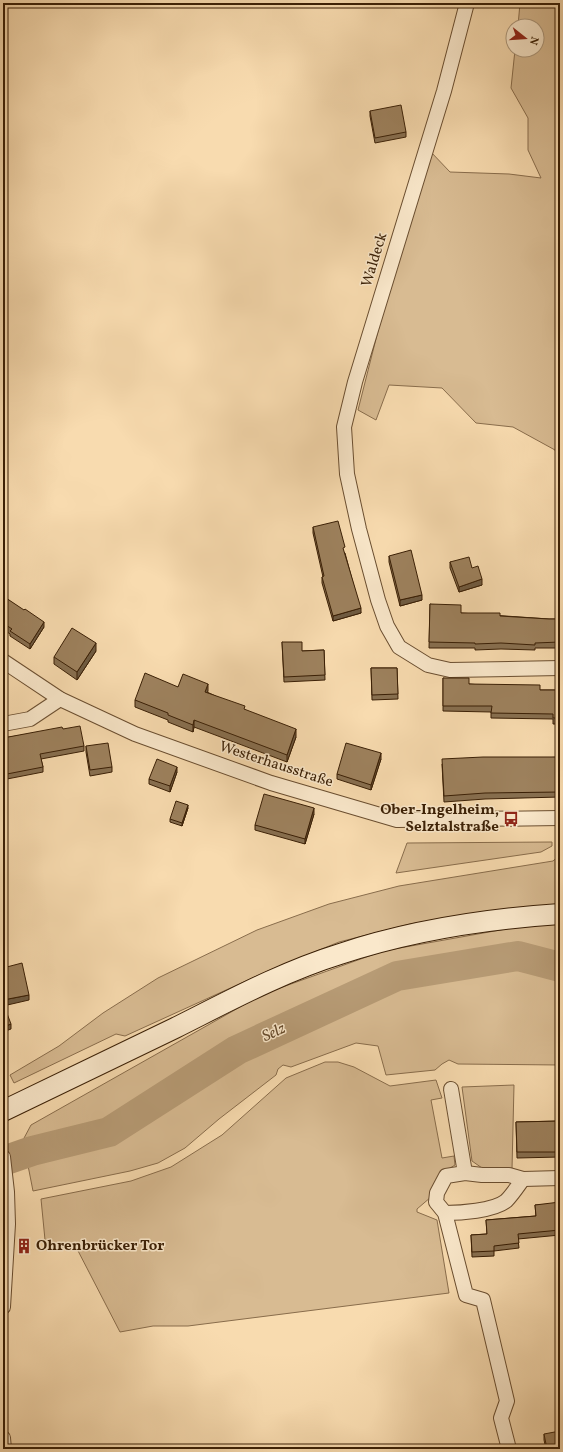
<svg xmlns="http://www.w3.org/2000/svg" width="563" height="1452" font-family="Vollkorn,serif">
<rect width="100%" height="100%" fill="#f8dbaf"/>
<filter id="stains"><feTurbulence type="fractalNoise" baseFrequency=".005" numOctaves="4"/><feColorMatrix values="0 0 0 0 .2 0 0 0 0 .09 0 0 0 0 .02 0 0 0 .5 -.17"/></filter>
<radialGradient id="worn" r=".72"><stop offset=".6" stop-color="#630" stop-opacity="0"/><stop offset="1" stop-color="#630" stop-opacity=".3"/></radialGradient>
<g fill="#d8bb92" stroke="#896d4c">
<polygon points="520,3 560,3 560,463 555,450 513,427 476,423 442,388 389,385 376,420 358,410 378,331 430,151 450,172 509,174 541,178 528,150 528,118 511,88 515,50 537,50 537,26 518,26"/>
<polygon points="552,842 552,846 541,852 396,873 407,843"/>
<polygon points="560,855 560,905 481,912 410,924 339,942 270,970 125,1036 116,1034 14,1083 10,1075 59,1046 103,1013 158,978 257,930 329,904 399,886 553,861"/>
<polygon points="560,924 560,1065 458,1064 449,1060 442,1064 435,1070 386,1075 378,1046 356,1043 291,1067 283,1065 278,1069 276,1075 219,1119 185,1148 158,1163 130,1171 33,1191 23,1140 31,1125 263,994 383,951 517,927"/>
<polygon points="325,1062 338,1062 354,1067 390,1086 436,1080 442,1098 431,1100 442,1158 454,1156 455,1165 442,1173 431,1197 417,1209 417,1212 437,1220 449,1293 188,1326 153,1326 120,1332 75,1245 46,1250 41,1199 131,1181 171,1167 222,1135 286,1078"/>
<polygon points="514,1085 512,1169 482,1168 472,1161 462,1087"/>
</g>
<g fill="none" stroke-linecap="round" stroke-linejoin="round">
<polyline stroke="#b79b75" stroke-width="30" points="3,1161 32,1151 109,1132 237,1050 397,976 518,956 560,967"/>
<defs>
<g id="minor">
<polyline points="467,3 444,91 355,382 344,427 347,474 359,529 378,600 387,626 399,647 428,665 450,670 560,668"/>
<polyline points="3,661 60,699 135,734 271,783 397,820 560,818"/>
<polyline points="3,724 30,719 60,699"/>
<polyline points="451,1089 465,1173"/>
<polyline points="3,1157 7,1192 8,1224 3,1307"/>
<path d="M 445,1213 C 460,1213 493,1211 506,1201 C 512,1195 518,1186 523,1179"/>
<polyline points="3,1438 4,1449"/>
<polyline points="509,1449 501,1418 507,1401 483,1300 466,1295 445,1213 436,1202 437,1193 446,1176 465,1173 482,1175 509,1175 523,1179 560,1178"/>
</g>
<path id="secondary" d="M 3,1111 C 60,1083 118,1056 175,1028 C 229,1001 282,972 340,954 C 412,930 485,919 560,914"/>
</defs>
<use href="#minor" stroke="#6a4e30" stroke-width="16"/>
<use href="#secondary" stroke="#3a1f05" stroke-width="22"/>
<use href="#minor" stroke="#fae8cb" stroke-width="14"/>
<use href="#secondary" stroke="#fae8cb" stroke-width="20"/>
</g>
<g fill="#876f50" stroke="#3a1f05">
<polygon points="370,111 406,132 406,137 375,143 370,116"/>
<polygon points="313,527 345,553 361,613 333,621 322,583 322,577 323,577 313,533"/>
<polygon points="389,556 422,600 400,606 389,562"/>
<polygon points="450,562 472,568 482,585 459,592 450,568"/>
<polygon points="3,596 44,627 30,649 10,636 10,634 3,629"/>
<polygon points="430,604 461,613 549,619 560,619 560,648 535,648 535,650 501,649 475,650 475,648 429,648"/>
<polygon points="282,642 302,651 324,650 325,680 284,682"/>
<polygon points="96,651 77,680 54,664 54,657"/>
<polygon points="371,668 397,668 398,699 372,700"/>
<polygon points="443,678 469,684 540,690 560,690 560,724 553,724 553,719 491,718 491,712 443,711"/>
<polygon points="178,687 208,691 207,692 245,710 296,737 287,762 194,727 193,732 168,722 168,720 135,707 135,700"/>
<polygon points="3,692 5,703 5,707 3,708"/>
<polygon points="63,729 84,746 84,751 41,759 43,767 43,772 7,779 7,784 3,784 3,738"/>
<polygon points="86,746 112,767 112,772 90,776 86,752"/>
<polygon points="560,757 560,797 485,799 444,802 442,764"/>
<polygon points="381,759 371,790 337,779 337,774"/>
<polygon points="177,772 170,792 149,784 149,779"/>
<polygon points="188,808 182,826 170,822 170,819"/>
<polygon points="314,814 305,844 255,830 255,825"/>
<polygon points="560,1121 560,1157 517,1158 516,1122"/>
<polygon points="535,1205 560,1205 560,1235 518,1239 519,1248 494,1251 494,1256 472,1257 471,1235 487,1234 486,1220 536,1216"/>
<polygon points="544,1434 560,1449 546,1449 544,1440"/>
</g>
<g fill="#6e5a41" stroke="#3a1f05">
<polygon points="482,579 482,585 459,592 459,587"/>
<polygon points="422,595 422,600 400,606 400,600"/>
<polygon points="361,608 361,613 333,621 333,616"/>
<polygon points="44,622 44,627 30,649 30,644"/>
<polygon points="96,643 96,651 77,680 77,672"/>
<polygon points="208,684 208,691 205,699 205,692"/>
<polygon points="194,720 194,727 193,732 193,725"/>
<polygon points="296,729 296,737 287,762 287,755"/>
<polygon points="381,753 381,759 371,790 371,785"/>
<polygon points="177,767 177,772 170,792 170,786"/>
<polygon points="188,805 188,808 182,826 182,823"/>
<polygon points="314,808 314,814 305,844 305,839"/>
<polygon points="29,995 29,1000 3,1006 3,1000"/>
<polygon points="11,1024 11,1029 3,1032 3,1027"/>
</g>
<g fill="#9d815d" stroke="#3a1f05">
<polygon points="401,105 406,132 375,138 370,111"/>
<polygon points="338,521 345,547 343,548 361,608 333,616 322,577 324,576 313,527"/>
<polygon points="411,550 422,595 400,600 389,556"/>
<polygon points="469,557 472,568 478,566 482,579 459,587 450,562"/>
<polygon points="3,596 24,610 25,609 44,622 30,644 10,631 12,629 3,623"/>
<polygon points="430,604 461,605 461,613 500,613 500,616 549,619 560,619 560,642 535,643 535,645 501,643 475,644 475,643 429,642"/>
<polygon points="72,628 96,643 77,672 54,657"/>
<polygon points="282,642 302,642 302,651 324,650 325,675 284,677"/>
<polygon points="371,668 397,668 398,694 372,695"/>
<polygon points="145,673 178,687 183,674 208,684 205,692 245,706 244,709 296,729 287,755 194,720 193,725 168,715 168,713 135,700"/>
<polygon points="443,678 469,678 469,684 540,685 540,690 560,690 560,718 553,718 553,714 491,713 492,706 443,706"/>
<polygon points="3,692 5,703 3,703"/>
<polygon points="80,726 84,746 40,754 43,767 7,774 7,779 3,779 3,738 62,727 63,729"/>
<polygon points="108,743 112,767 90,770 86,746"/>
<polygon points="346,743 381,753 371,785 337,774"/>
<polygon points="483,757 560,757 560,792 485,793 444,796 442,759"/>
<polygon points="157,759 177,767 170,786 149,779"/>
<polygon points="264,794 314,808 305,839 255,825"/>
<polygon points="176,801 188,805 182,823 170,819"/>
<polygon points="22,963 29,995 3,1000 3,968"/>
<polygon points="3,1003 11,1024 3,1027"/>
<polygon points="560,1121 560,1152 517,1152 516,1122"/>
<polygon points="560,1202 560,1230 518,1234 519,1243 494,1246 494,1251 472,1252 471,1235 487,1234 486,1220 536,1216 535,1205"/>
<polygon points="560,1431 560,1449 547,1449 544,1434"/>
</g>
<defs>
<symbol id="bus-bare" viewBox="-9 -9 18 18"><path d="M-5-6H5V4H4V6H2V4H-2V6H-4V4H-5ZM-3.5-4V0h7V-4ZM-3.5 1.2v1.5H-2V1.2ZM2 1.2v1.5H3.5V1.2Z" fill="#8f2418" stroke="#fae8cb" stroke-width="2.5" paint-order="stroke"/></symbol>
<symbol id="building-bare" viewBox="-9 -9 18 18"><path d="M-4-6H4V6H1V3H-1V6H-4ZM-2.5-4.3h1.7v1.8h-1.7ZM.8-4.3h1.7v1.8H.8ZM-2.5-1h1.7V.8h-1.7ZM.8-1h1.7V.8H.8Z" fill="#8f2418" stroke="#fae8cb" stroke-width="2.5" paint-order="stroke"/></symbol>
</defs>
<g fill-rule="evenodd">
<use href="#bus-bare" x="500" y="808" width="22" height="22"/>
<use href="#building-bare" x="13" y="1235" width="22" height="22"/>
</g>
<g text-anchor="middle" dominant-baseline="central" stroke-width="3" stroke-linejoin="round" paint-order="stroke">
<g font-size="15" fill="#3a1f05" stroke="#fae8cb">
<text transform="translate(375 260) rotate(-73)">Waldeck</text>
<text transform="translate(276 765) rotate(18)">Westerhausstraße</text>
</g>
<g font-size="15" font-weight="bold" fill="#3a1f05" stroke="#fae8cb" text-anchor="end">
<text x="499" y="810">Ober-Ingelheim,<tspan x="499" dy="17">Selztalstraße</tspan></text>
<text x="36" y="1246" text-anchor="start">Ohrenbrücker Tor</text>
</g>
<g font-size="16" font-style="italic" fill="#664a2c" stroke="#fae8cb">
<text transform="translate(274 1033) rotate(-25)">Selz</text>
</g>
</g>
<rect width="563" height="1452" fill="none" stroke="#f8dbaf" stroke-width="16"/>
<rect x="4" y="4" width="555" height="1444" fill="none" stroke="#3a1f05" stroke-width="2"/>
<rect x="8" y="8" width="547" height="1436" fill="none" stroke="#3a1f05"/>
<g transform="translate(525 38) rotate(107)"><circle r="19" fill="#fae8cb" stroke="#ad987c"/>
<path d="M0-3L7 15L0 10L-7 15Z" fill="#8f2418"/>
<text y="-6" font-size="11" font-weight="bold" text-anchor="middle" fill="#3a1f05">N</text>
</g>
<rect width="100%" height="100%" filter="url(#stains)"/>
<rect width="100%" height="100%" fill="url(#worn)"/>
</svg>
